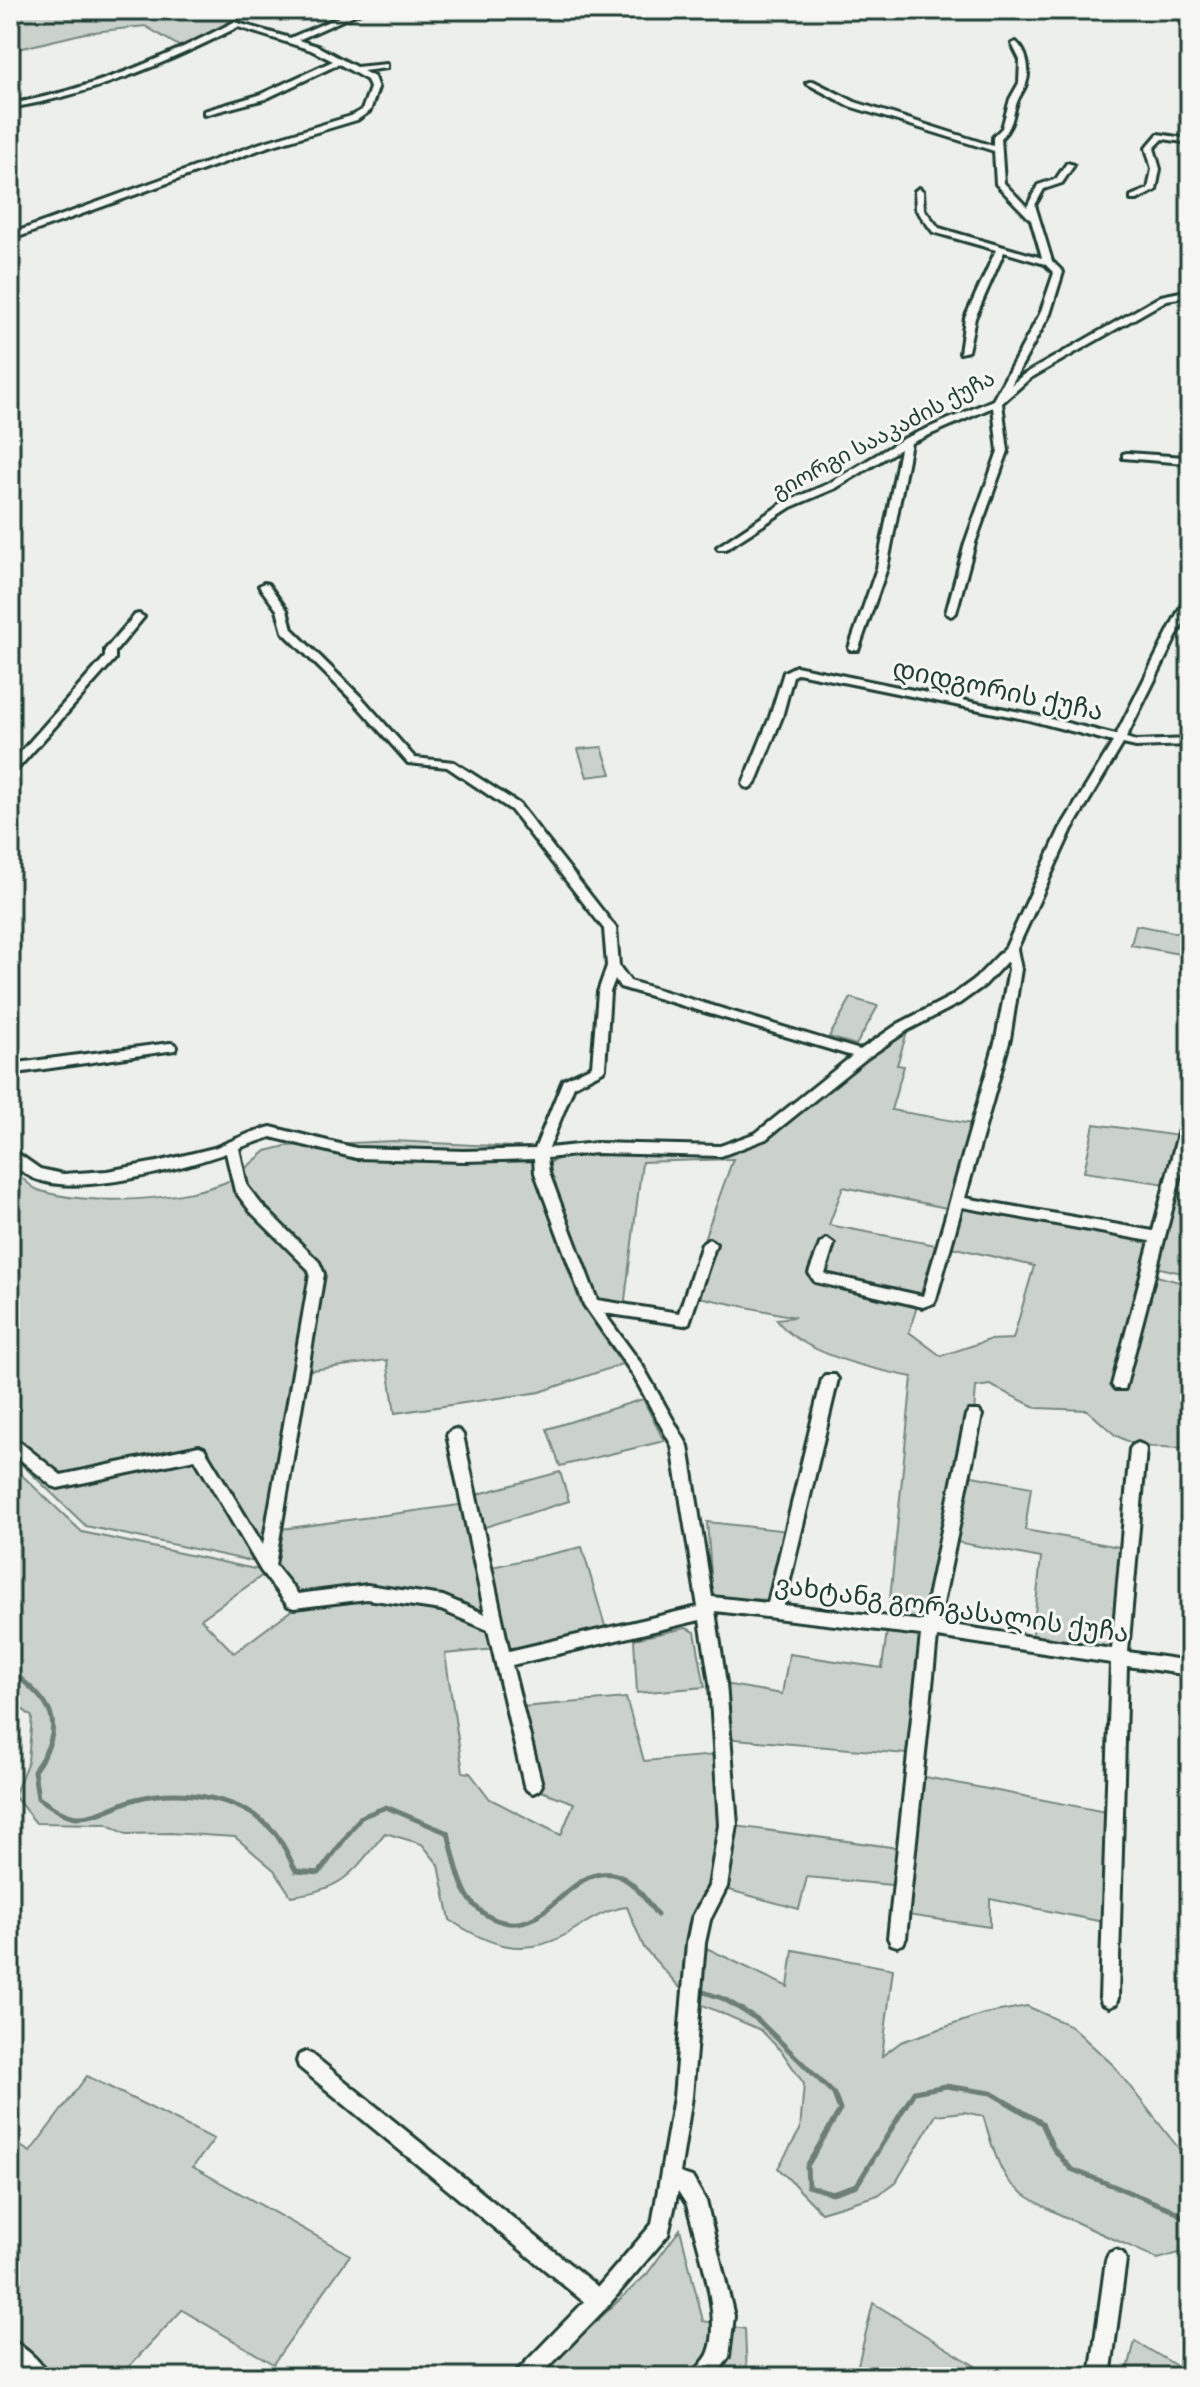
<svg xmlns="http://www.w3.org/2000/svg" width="1200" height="2387" font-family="'Patrick Hand','Noto Sans Georgian',sans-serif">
<rect width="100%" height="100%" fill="#edefea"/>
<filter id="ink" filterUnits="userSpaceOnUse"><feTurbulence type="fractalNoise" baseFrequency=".0125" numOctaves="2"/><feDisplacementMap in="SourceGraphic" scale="16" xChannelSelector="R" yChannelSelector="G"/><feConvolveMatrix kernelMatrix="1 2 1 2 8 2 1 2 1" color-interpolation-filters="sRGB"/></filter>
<g filter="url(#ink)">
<g fill="#cbd2cc" stroke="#758880" stroke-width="2">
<polygon points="10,10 259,10 184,49 145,26 85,33 10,51"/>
<polygon points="602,747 611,774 587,777 578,749"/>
<polygon points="1136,925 1190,935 1190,956 1131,945"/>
<polygon points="851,998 878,1006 856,1045 829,1037"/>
<path d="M 908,1029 L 897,1065 L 904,1066 L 891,1110 L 972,1124 L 947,1208 L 843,1187 L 829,1225 L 936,1245 L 909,1332 L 941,1356 L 989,1340 L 1013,1339 L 1034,1266 L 947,1246 L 960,1204 L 1150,1239 L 1114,1385 L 1120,1385 L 1123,1390 L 1153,1275 L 1190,1285 L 1190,1406 L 1183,1448 L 1137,1446 L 1115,1435 L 1087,1410 L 1037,1408 L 990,1385 L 976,1387 L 974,1413 L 926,1625 L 888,1620 L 912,1377 C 872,1369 801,1354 776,1319 L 795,1317 L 684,1294 L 733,1159 L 642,1162 L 624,1308 L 595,1303 L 546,1164 L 572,1153 L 671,1151 L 703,1155 L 759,1141 L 860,1059 Z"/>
<polygon points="1094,1124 1179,1136 1166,1184 1084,1172"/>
<polygon points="394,1141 533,1148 534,1174 580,1302 622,1364 540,1392 395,1413 387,1360 304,1371 320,1273 244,1186 241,1172 266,1151 286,1146"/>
<polygon points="1184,1157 1190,1159 1190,1275 1156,1267"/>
<path d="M 10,1166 C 18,1173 28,1186 38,1190 C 86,1207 187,1201 233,1179 L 244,1202 L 310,1268 L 312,1274 L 265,1564 L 86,1526 L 10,1453 Z"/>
<polygon points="643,1399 664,1441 560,1466 547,1429"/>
<path d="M 10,1464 L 82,1532 L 259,1570 L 263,1575 L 201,1619 L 234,1653 L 293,1609 L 366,1596 L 441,1607 L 492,1628 L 495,1649 L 445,1654 L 463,1772 L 470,1773 L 490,1799 L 561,1835 L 574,1803 L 541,1791 L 522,1707 L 626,1698 L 644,1761 L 716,1755 L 721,1823 L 709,1882 L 717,1887 L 728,1825 L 906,1849 L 915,1775 L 1116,1814 L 1113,1924 L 990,1899 L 990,1927 L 900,1914 L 902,1886 L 807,1877 L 799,1909 L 718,1887 L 696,1943 L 788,1987 L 793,1950 L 893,1969 L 882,2056 L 901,2042 L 984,2014 L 1027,2006 L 1071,2026 L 1112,2064 L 1180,2150 L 1190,2154 L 1190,2250 L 1158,2259 C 1124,2242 1027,2206 1008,2180 C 995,2161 990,2137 983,2116 L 964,2112 L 936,2115 L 896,2182 L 878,2195 L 821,2212 L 778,2168 L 800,2130 L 804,2084 L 782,2052 L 761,2030 L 691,2000 L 644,1948 L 627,1907 C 602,1910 586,1923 565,1935 C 522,1959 487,1944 450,1920 L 439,1865 L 422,1844 L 385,1833 C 352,1873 345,1889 291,1896 L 274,1870 L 235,1837 L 170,1833 L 126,1834 L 106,1824 L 36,1823 L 14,1796 L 28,1761 L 32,1717 L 10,1699 Z"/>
<polygon points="560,1472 569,1501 482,1528 475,1495"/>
<polygon points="967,1475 1031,1487 1025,1530 1125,1548 1115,1653 1032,1641 1041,1558 951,1541"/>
<polygon points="466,1504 490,1619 447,1601 297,1597 273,1565 282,1529"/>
<polygon points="707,1522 789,1531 774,1600 713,1598"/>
<polygon points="582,1547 607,1633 506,1655 492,1567"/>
<polygon points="888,1623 930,1629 917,1755 724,1738 718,1683 782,1694 789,1654 882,1668"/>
<polygon points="686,1628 695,1632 705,1687 637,1693 634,1639"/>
<polygon points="87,2076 214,2139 193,2167 350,2255 273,2364 182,2310 119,2377 10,2377 10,2139 30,2152"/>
<polygon points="680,2229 703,2321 745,2329 747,2377 562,2377 549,2366 647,2274"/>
<polygon points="873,2303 993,2377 877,2377 858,2365"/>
<polygon points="1135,2341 1190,2374 1190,2377 1126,2377"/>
</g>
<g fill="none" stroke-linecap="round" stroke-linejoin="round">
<g stroke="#6c7e77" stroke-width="5">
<path d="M 10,1670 C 53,1704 68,1723 34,1771 L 38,1798 C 50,1805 63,1816 77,1817 C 97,1818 117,1804 136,1799 C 180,1787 244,1797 275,1833 C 284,1844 289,1858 296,1871 L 319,1873 L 361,1817 L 386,1807 L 448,1833 C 458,1869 460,1911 503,1922 C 548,1933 568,1868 612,1874 C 632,1877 646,1900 657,1915"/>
<polyline points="701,1991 724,1999 757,2019 834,2094 840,2110 807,2166 808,2186 832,2193 857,2185 914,2092 946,2086 991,2093 1042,2123 1053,2148 1071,2169 1171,2209 1190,2222"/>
</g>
<defs>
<g id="street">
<path d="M 355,10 L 365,10 L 298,40 L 317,46 L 356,67 L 387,64 L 387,68 L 363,71 L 374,77 L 378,88 L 370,111 L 357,120 L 267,147 L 10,240 L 10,234 L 261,143 L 351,116 L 362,110 L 370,88 L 367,80 L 339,64 L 265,99 L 204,115 L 204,111 L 259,95 L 333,61 L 311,50 L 238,27 C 165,64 91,95 10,108 L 10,104 C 90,90 163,59 234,22 L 290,38 Z"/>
<path d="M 1016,42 C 1027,51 1031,70 1026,84 C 1024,90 1019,96 1017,102 C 1012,116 1013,127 1001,138 L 1004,183 L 1027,207 L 1038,185 L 1056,179 L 1067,163 L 1074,165 L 1062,183 L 1044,189 L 1035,205 L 1052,261 L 1063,272 L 1050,314 L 1011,385 L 1023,375 L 1161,296 L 1190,290 L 1190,296 L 1167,300 L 1029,379 L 1002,403 L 1008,451 L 975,543 L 956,613 L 951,616 L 946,613 L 965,543 L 998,451 L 993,407 L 911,443 L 887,568 L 859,648 L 858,650 L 850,650 L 849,648 L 877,568 L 900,449 L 836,488 L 791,507 L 726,549 L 718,549 L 717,547 L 783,503 L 828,484 L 903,439 L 993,400 L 1040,314 L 1054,273 L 1045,264 L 1004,252 L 975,318 L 968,351 L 960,353 L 965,318 L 996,250 L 933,232 L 916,209 L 915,191 L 919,188 L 923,191 L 924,209 L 939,228 L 1042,258 L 1031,220 L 996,184 L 994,151 L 849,106 L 806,83 L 813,81 L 855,102 L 993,146 L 993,137 L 1002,128 L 1010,99 L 1019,83 L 1020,60 L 1012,44 Z"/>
<polygon points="1158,134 1190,139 1190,143 1163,139 1154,148 1160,169 1156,190 1137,200 1131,200 1131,196 1148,189 1152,169 1146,148"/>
<polygon points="1127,453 1185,457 1190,460 1185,463 1123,458 1123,454"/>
<path d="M 264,583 L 268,584 L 287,610 L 292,629 L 362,698 L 415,758 L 454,762 L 519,804 L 616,928 L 619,966 L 630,981 L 860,1050 L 898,1024 L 950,997 L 975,979 L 1006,947 L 1060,829 L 1113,742 L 1029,720 L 798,673 L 793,676 L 782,717 L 755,784 L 749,788 L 745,787 L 743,784 L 770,717 L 784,672 L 796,666 L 1030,714 L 1116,735 L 1185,598 L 1190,595 L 1190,609 L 1126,738 L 1136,741 L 1190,739 L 1190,745 L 1136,747 L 1123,744 L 1072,829 L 1017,949 L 1021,969 L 1010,1039 L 965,1198 L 1153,1231 L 1183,1114 L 1190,1109 L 1190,1141 L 1125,1389 L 1115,1389 L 1112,1385 L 1150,1241 L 962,1207 L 936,1299 L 934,1303 L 923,1307 L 820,1283 L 815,1282 L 809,1273 L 820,1244 L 827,1239 L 834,1244 L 825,1274 L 923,1296 L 996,1039 L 1009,969 L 1007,961 L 985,985 L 960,1003 L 908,1030 L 867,1058 L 766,1139 L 721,1156 L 596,1153 L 547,1158 L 549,1173 L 597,1300 L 679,1313 L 702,1244 L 709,1239 L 716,1244 L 689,1323 L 684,1325 L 604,1313 L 642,1365 L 688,1446 L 712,1597 L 768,1603 L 822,1379 L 825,1375 L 835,1375 L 838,1379 L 784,1605 L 923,1621 L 966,1415 L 969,1411 L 979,1411 L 982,1415 L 939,1623 L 1112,1649 L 1130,1449 L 1133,1445 L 1138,1443 L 1143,1445 L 1146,1449 L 1128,1652 L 1190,1661 L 1190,1675 L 1127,1666 L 1118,1998 L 1116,2004 L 1109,2007 L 1102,2004 L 1100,1998 L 1111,1663 L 937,1637 L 906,1938 L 903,1944 L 897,1946 L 891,1944 L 888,1938 L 921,1635 L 715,1611 L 726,1683 L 737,1825 L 727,1887 L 710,1920 L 705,1943 L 692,2097 L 680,2173 L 692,2177 L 706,2201 L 734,2316 L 729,2357 L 715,2377 L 692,2377 C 696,2367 706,2361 709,2352 C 723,2317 696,2241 687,2205 L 678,2191 L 668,2235 L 606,2308 L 539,2377 L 515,2377 L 518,2370 L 584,2302 L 299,2067 L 297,2061 L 299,2055 L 306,2052 L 313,2055 L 598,2287 L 652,2224 L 674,2097 L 687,1943 L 692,1918 L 709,1886 L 719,1825 L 710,1683 L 700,1620 L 512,1665 L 542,1785 L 539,1790 L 533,1793 L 527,1790 L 524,1785 L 488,1630 L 441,1610 L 367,1599 L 294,1608 L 288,1606 L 261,1571 L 195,1459 L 58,1488 L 52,1486 L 10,1451 L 10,1436 L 15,1438 L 61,1475 L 199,1446 L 204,1448 L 263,1545 L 310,1274 L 308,1269 L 251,1212 L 235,1191 L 226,1153 C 179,1169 90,1194 42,1181 C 29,1178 19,1170 10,1161 L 10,1148 L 40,1169 L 63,1174 L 107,1171 L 157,1162 L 214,1148 L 253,1132 L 271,1127 L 356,1148 L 464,1151 L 535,1149 L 563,1080 L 592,1066 L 598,992 L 607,966 L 604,929 L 511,810 L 447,767 L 408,763 L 354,702 L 283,632 L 277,610 L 259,586 ZM 615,979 L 620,987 L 852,1056 L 756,1133 L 720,1146 L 596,1143 L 549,1148 L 574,1086 L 603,1071 L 605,1068 L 610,992 ZM 271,1137 L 356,1158 L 464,1161 L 534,1159 L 535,1173 L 584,1305 L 632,1373 L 672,1446 L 698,1607 L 509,1651 L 463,1435 L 460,1431 L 455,1429 L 450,1431 L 447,1435 L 485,1614 L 443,1596 L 367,1585 L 298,1594 L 275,1565 L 324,1274 L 319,1262 L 261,1204 L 247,1186 L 239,1148 Z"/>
<polygon points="139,614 144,617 115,652 115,659 14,773 10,775 10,764 105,657 105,650 135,615"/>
<polygon points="170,1043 175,1044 177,1047 175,1050 10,1074 10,1064"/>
<polygon points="1116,2250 1123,2253 1126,2260 1110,2377 1090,2377 1106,2260 1109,2253"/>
<path d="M 10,2340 C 24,2346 43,2363 49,2377 L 24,2377 L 10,2364 Z"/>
</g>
</defs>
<use href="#street" stroke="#1f3d34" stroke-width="6"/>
<use href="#street" fill="#f6f6f2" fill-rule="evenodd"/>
</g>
</g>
<g text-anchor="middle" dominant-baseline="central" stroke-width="6" stroke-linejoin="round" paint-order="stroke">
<g font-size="22" fill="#1f3d34" stroke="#f6f6f2">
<text transform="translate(883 434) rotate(-28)">გიორგი სააკაძის ქუჩა</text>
</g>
<g font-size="26" fill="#1f3d34" stroke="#f6f6f2">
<text transform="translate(998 689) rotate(12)">დიდგორის ქუჩა</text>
<text transform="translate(952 1608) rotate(8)">ვახტანგ გორგასალის ქუჩა</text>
</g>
</g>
<rect width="1200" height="2387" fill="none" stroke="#f6f6f2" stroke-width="40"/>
<rect x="20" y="20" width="1160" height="2347" fill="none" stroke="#1f3d34" stroke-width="3" filter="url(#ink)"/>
</svg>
